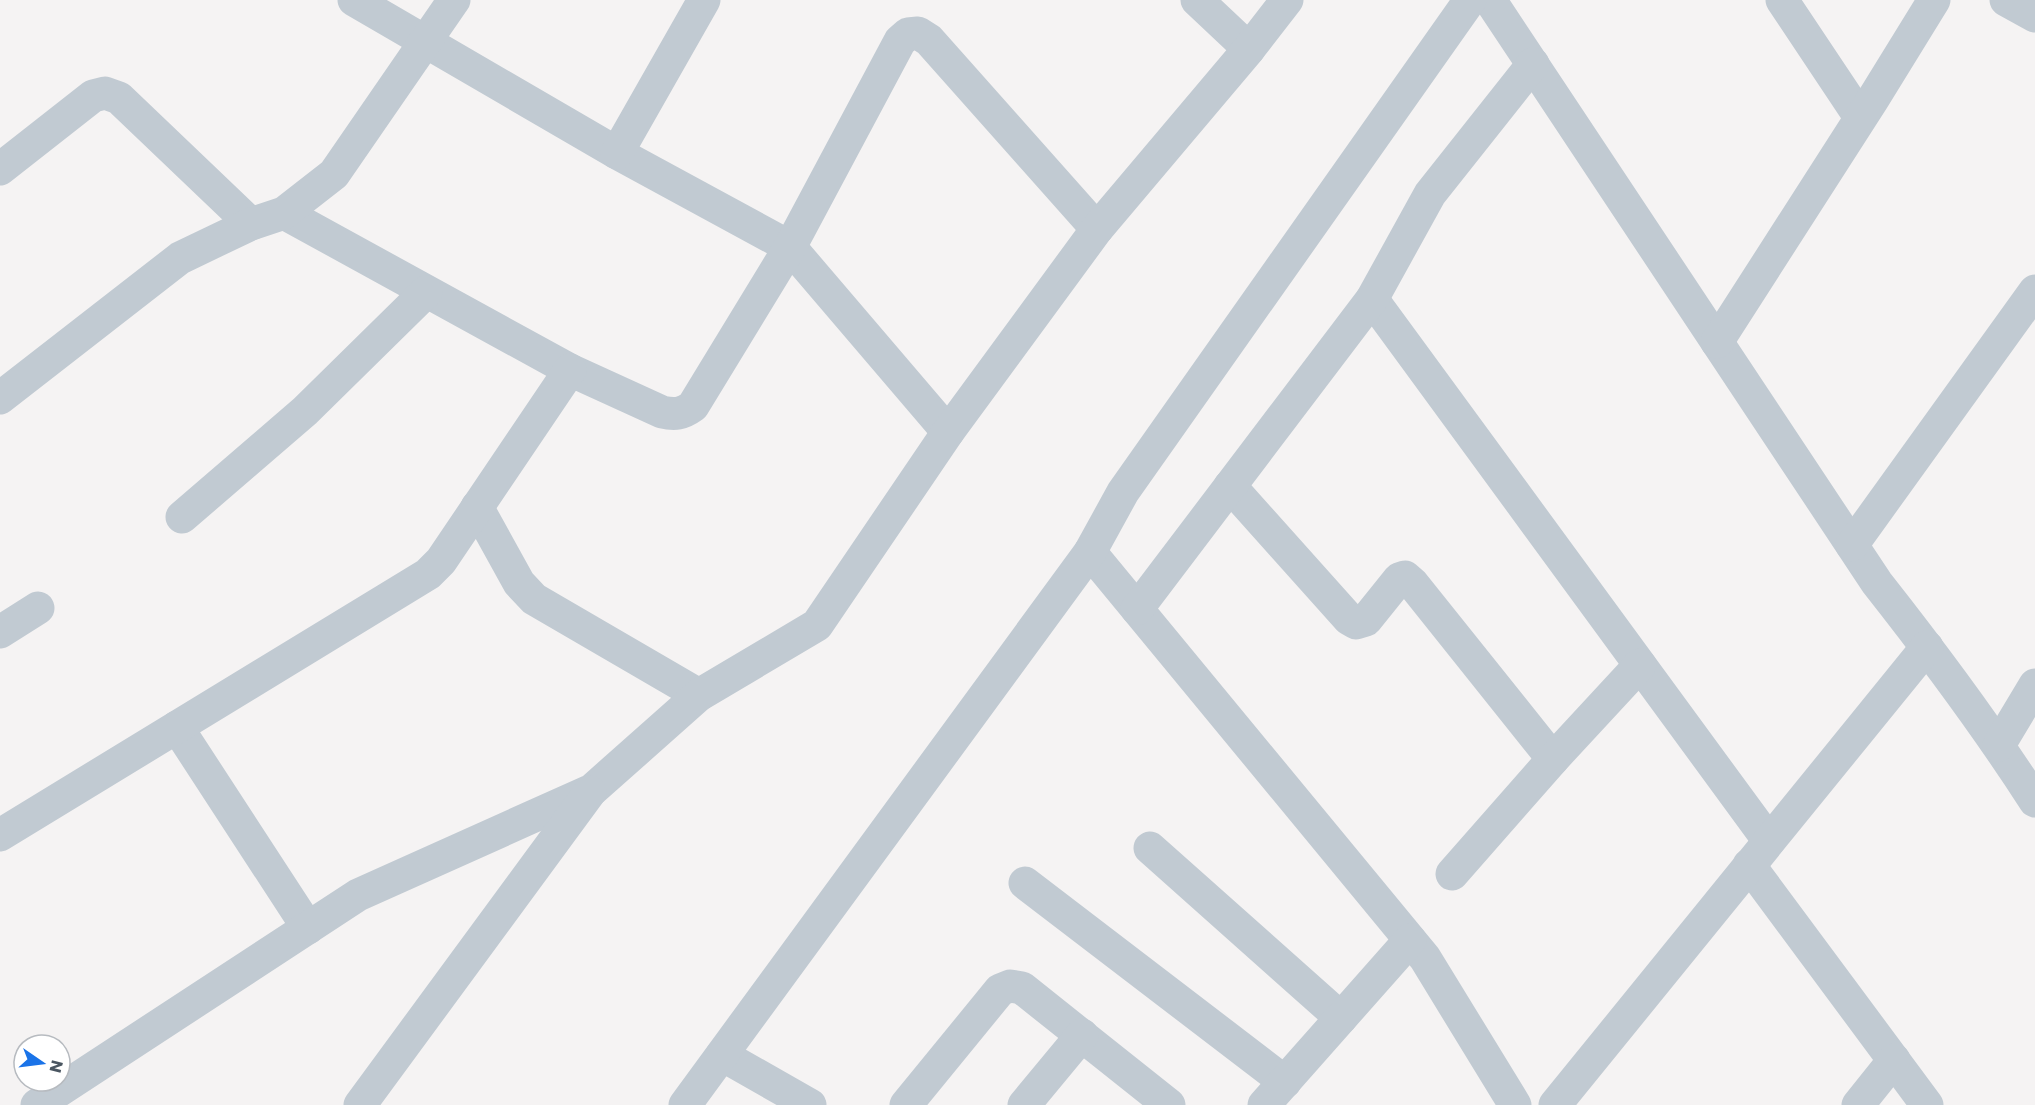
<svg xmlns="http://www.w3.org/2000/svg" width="2035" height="1105" font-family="Poppins,sans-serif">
<rect width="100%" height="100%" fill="#f5f3f3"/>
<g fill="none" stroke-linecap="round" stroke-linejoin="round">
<g stroke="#c1cad2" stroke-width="33">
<polyline points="354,0 617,153 790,247 948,432"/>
<polyline points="1197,0 1249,49"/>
<path d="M 1490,0 L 1877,583 C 1933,654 1986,725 2035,801"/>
<polyline points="1782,0 1860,117"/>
<polyline points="2006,0 2035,16"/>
<polyline points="617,153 704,0"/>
<polyline points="0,169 93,96 105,93 119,98 251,224"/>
<path d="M 284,213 L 570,370 L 662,412 C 675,415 682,414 693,406 L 790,247 L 900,41 L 908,34 L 918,33 L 929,40 L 1097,229"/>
<polyline points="1372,299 1769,841"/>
<polyline points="1717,342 1873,99 1934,0"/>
<polyline points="0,398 180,258 251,224 284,213 334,174 454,0"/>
<polyline points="1230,486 1349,619 1356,623 1366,620 1399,579 1405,577 1413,584 1553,759"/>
<polyline points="477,507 519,583 534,599 699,695"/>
<polyline points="182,517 305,411 426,292"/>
<polyline points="1852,545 2035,291"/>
<polyline points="1090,552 1425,958 1515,1105"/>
<polyline points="1137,609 1372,299 1430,194 1533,64"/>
<polyline points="0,632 38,608"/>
<polyline points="177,727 308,928"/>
<polyline points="1999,745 2035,685"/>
<polyline points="0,835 428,574 441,561 570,370"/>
<polyline points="1150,848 1341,1018"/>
<polyline points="1749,865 1927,1105"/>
<polyline points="1452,874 1553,759 1640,665"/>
<polyline points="1025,883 1285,1082"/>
<polyline points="722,1055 810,1105"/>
<polyline points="37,1105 358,895 592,790 699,695 817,625 948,432 1097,229 1249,49 1287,0"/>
<polyline points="360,1105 590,792"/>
<polyline points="685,1105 1090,552 1123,492 1470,0"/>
<polyline points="906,1105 1000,990 1010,986 1022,988 1169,1105"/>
<polyline points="1024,1105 1082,1035"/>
<polyline points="1264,1105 1410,940"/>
<polyline points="1555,1105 1927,647"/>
<polyline points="1858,1105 1894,1060"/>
</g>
</g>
<g transform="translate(42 1063) rotate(104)"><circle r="28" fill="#ffffff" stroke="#b7bbc0" stroke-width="1.5"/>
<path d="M0-4.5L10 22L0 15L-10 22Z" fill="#1a73e8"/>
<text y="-9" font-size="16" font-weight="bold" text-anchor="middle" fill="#4a5661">N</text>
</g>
</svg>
